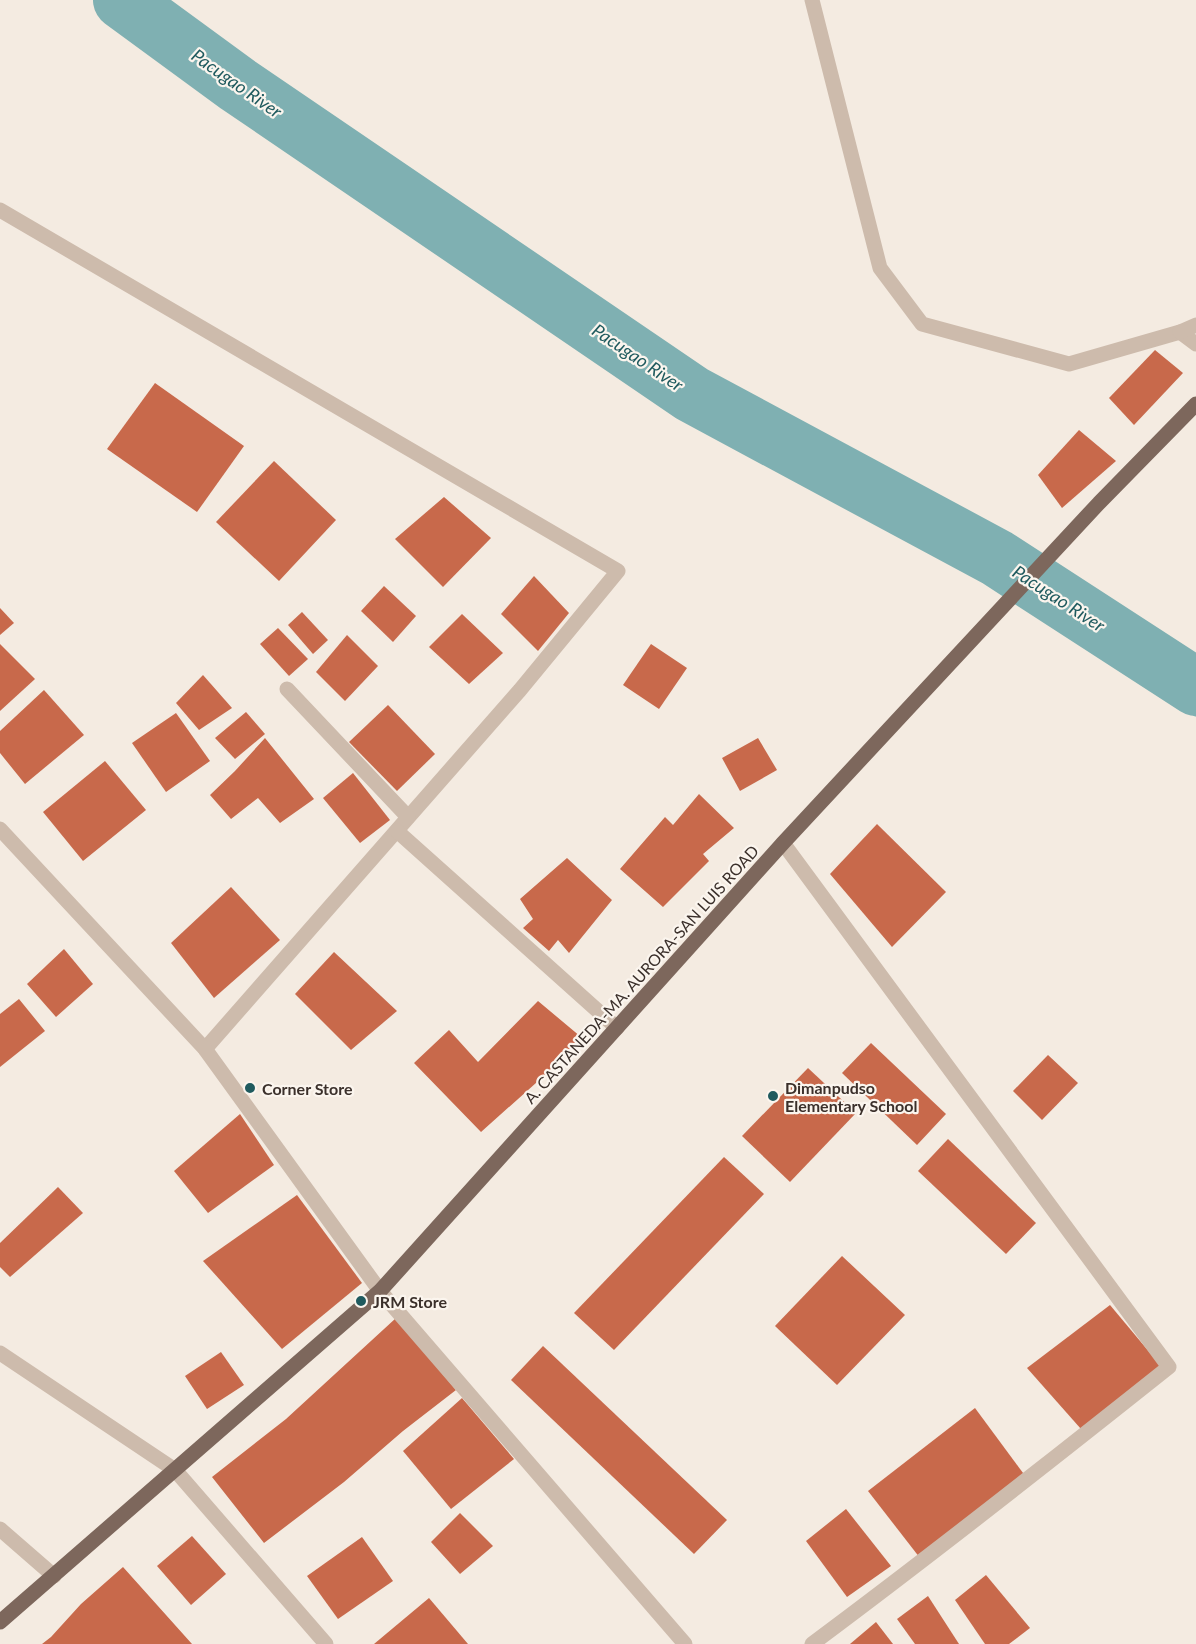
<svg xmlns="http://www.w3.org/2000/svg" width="1196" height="1644" font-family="Lato,sans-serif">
<rect width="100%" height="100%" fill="#f4ebe1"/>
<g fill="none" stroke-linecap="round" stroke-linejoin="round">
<polyline stroke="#7fb0b2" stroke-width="9" points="1178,675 1196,712"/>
<polyline stroke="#7fb0b2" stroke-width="58" points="122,0 238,85 692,394 997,558 1196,687"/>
</g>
<g fill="#c8694b">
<polygon points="1155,350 1183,373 1134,425 1109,398"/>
<polygon points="155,383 244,446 197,512 107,449"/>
<polygon points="1079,430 1116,461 1062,508 1038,475"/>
<polygon points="274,461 336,520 279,581 216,522"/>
<polygon points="444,497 491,538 443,587 395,539"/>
<polygon points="534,576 569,613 538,651 501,614"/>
<polygon points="384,586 416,616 393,642 361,611"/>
<polygon points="0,608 14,623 0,635"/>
<polygon points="302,612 328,640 313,654 288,625"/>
<polygon points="462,614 503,653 469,684 429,647"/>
<polygon points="278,628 308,659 289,676 260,644"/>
<polygon points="347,635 378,666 345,701 316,672"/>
<polygon points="0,644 35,679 0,711"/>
<polygon points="651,644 687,668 659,709 623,685"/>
<polygon points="203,675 232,708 199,730 176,703"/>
<polygon points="44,690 84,735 25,784 0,753 0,731"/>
<polygon points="388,705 435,754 397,791 349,742"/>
<polygon points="246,712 265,734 235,759 215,738"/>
<polygon points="176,713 210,761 166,792 132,743"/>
<polygon points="265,738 314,799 280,823 258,798 231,819 210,795 235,771"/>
<polygon points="758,738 777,770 740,791 722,758"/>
<polygon points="105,761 146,810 83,861 43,812"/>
<polygon points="353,773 390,820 360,843 323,798"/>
<polygon points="699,794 734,828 703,854 709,861 663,907 620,869 665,817 673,825"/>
<polygon points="877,824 946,892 892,947 830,874"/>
<polygon points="567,858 612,900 569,953 558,940 549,951 523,928 533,919 520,899"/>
<polygon points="231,887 280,940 214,998 171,943"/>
<polygon points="64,949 93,984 56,1017 27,984"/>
<polygon points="334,952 397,1011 351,1050 295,994"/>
<polygon points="19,999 45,1031 0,1067 0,1014"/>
<polygon points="538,1001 581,1037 546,1074 481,1132 414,1063 449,1030 478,1062"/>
<polygon points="871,1043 946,1114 917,1145 842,1073"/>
<polygon points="1048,1055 1078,1083 1042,1120 1013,1091"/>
<polygon points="808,1068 856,1113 790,1182 742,1136"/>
<polygon points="240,1114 274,1165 208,1213 174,1171"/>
<polygon points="948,1139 1036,1223 1006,1254 918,1171"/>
<polygon points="724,1157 764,1194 614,1350 574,1313"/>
<polygon points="58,1187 83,1213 10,1277 0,1267 0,1243"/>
<polygon points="297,1195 362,1283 282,1349 203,1261"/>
<polygon points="842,1256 905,1315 837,1385 775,1326"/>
<polygon points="1110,1305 1161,1366 1081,1429 1027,1368"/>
<polygon points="396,1318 456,1390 403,1431 344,1482 264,1543 212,1477 286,1419"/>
<polygon points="543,1346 727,1520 694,1554 511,1380"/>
<polygon points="221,1352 244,1385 207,1409 185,1376"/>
<polygon points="462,1398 514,1459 451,1509 403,1451"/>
<polygon points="975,1408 1026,1477 920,1558 868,1491"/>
<polygon points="846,1509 891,1566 847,1597 806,1541"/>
<polygon points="460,1513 493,1546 460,1574 431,1542"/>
<polygon points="192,1536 226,1574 191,1605 157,1566"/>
<polygon points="362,1537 393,1581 338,1619 307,1576"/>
<polygon points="123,1567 192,1644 42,1644 51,1637 81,1604"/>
<polygon points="986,1575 1030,1628 1009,1644 985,1644 955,1600"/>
<polygon points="928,1596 959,1644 915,1644 897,1619"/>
<polygon points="429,1598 468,1644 374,1644"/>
<polygon points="876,1622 893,1644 850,1644"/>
</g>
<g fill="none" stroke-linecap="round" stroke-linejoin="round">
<g stroke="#cdbbac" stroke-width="15">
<polyline points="812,0 880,268 922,324 1069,364 1180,332 1196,344"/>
<polyline points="0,210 618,571 520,690 205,1049"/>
<polyline points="1180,332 1196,325"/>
<polyline points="287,689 408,817"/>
<polyline points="0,829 205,1049 380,1291 685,1644"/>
<polyline points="397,831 617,1028"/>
<path d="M 783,843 L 1169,1367 C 1051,1461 933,1554 812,1644"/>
<polyline points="0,1353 175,1470 326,1644"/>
<polyline points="0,1529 54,1576"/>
</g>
<polyline stroke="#7d675c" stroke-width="15" points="0,1622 380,1291 783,843 1099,503 1196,404"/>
</g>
<g fill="#1f5a5e" stroke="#fbf5ee" stroke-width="2">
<circle cx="250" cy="1088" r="6"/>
<circle cx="773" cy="1096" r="6"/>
<circle cx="361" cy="1301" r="6"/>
</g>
<g text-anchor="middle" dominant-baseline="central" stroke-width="4.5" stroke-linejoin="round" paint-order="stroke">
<g font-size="16" fill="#3b302b" stroke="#fbf5ee">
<text transform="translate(641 974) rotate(-48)">A. CASTANEDA-MA. AURORA-SAN LUIS ROAD</text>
</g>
<g font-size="16" font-weight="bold" fill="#3b302b" stroke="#fbf5ee" text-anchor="start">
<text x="785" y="1087">Dimanpudso<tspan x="785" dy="18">Elementary School</tspan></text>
<text x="262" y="1088">Corner Store</text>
<text x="373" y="1301">JRM Store</text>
</g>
<g font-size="18" font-style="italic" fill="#1f5a5e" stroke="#fbf5ee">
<text transform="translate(237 83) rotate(35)">Pacugao River</text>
<text transform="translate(638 357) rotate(34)">Pacugao River</text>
<text transform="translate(1059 598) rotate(33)">Pacugao River</text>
</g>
</g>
</svg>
